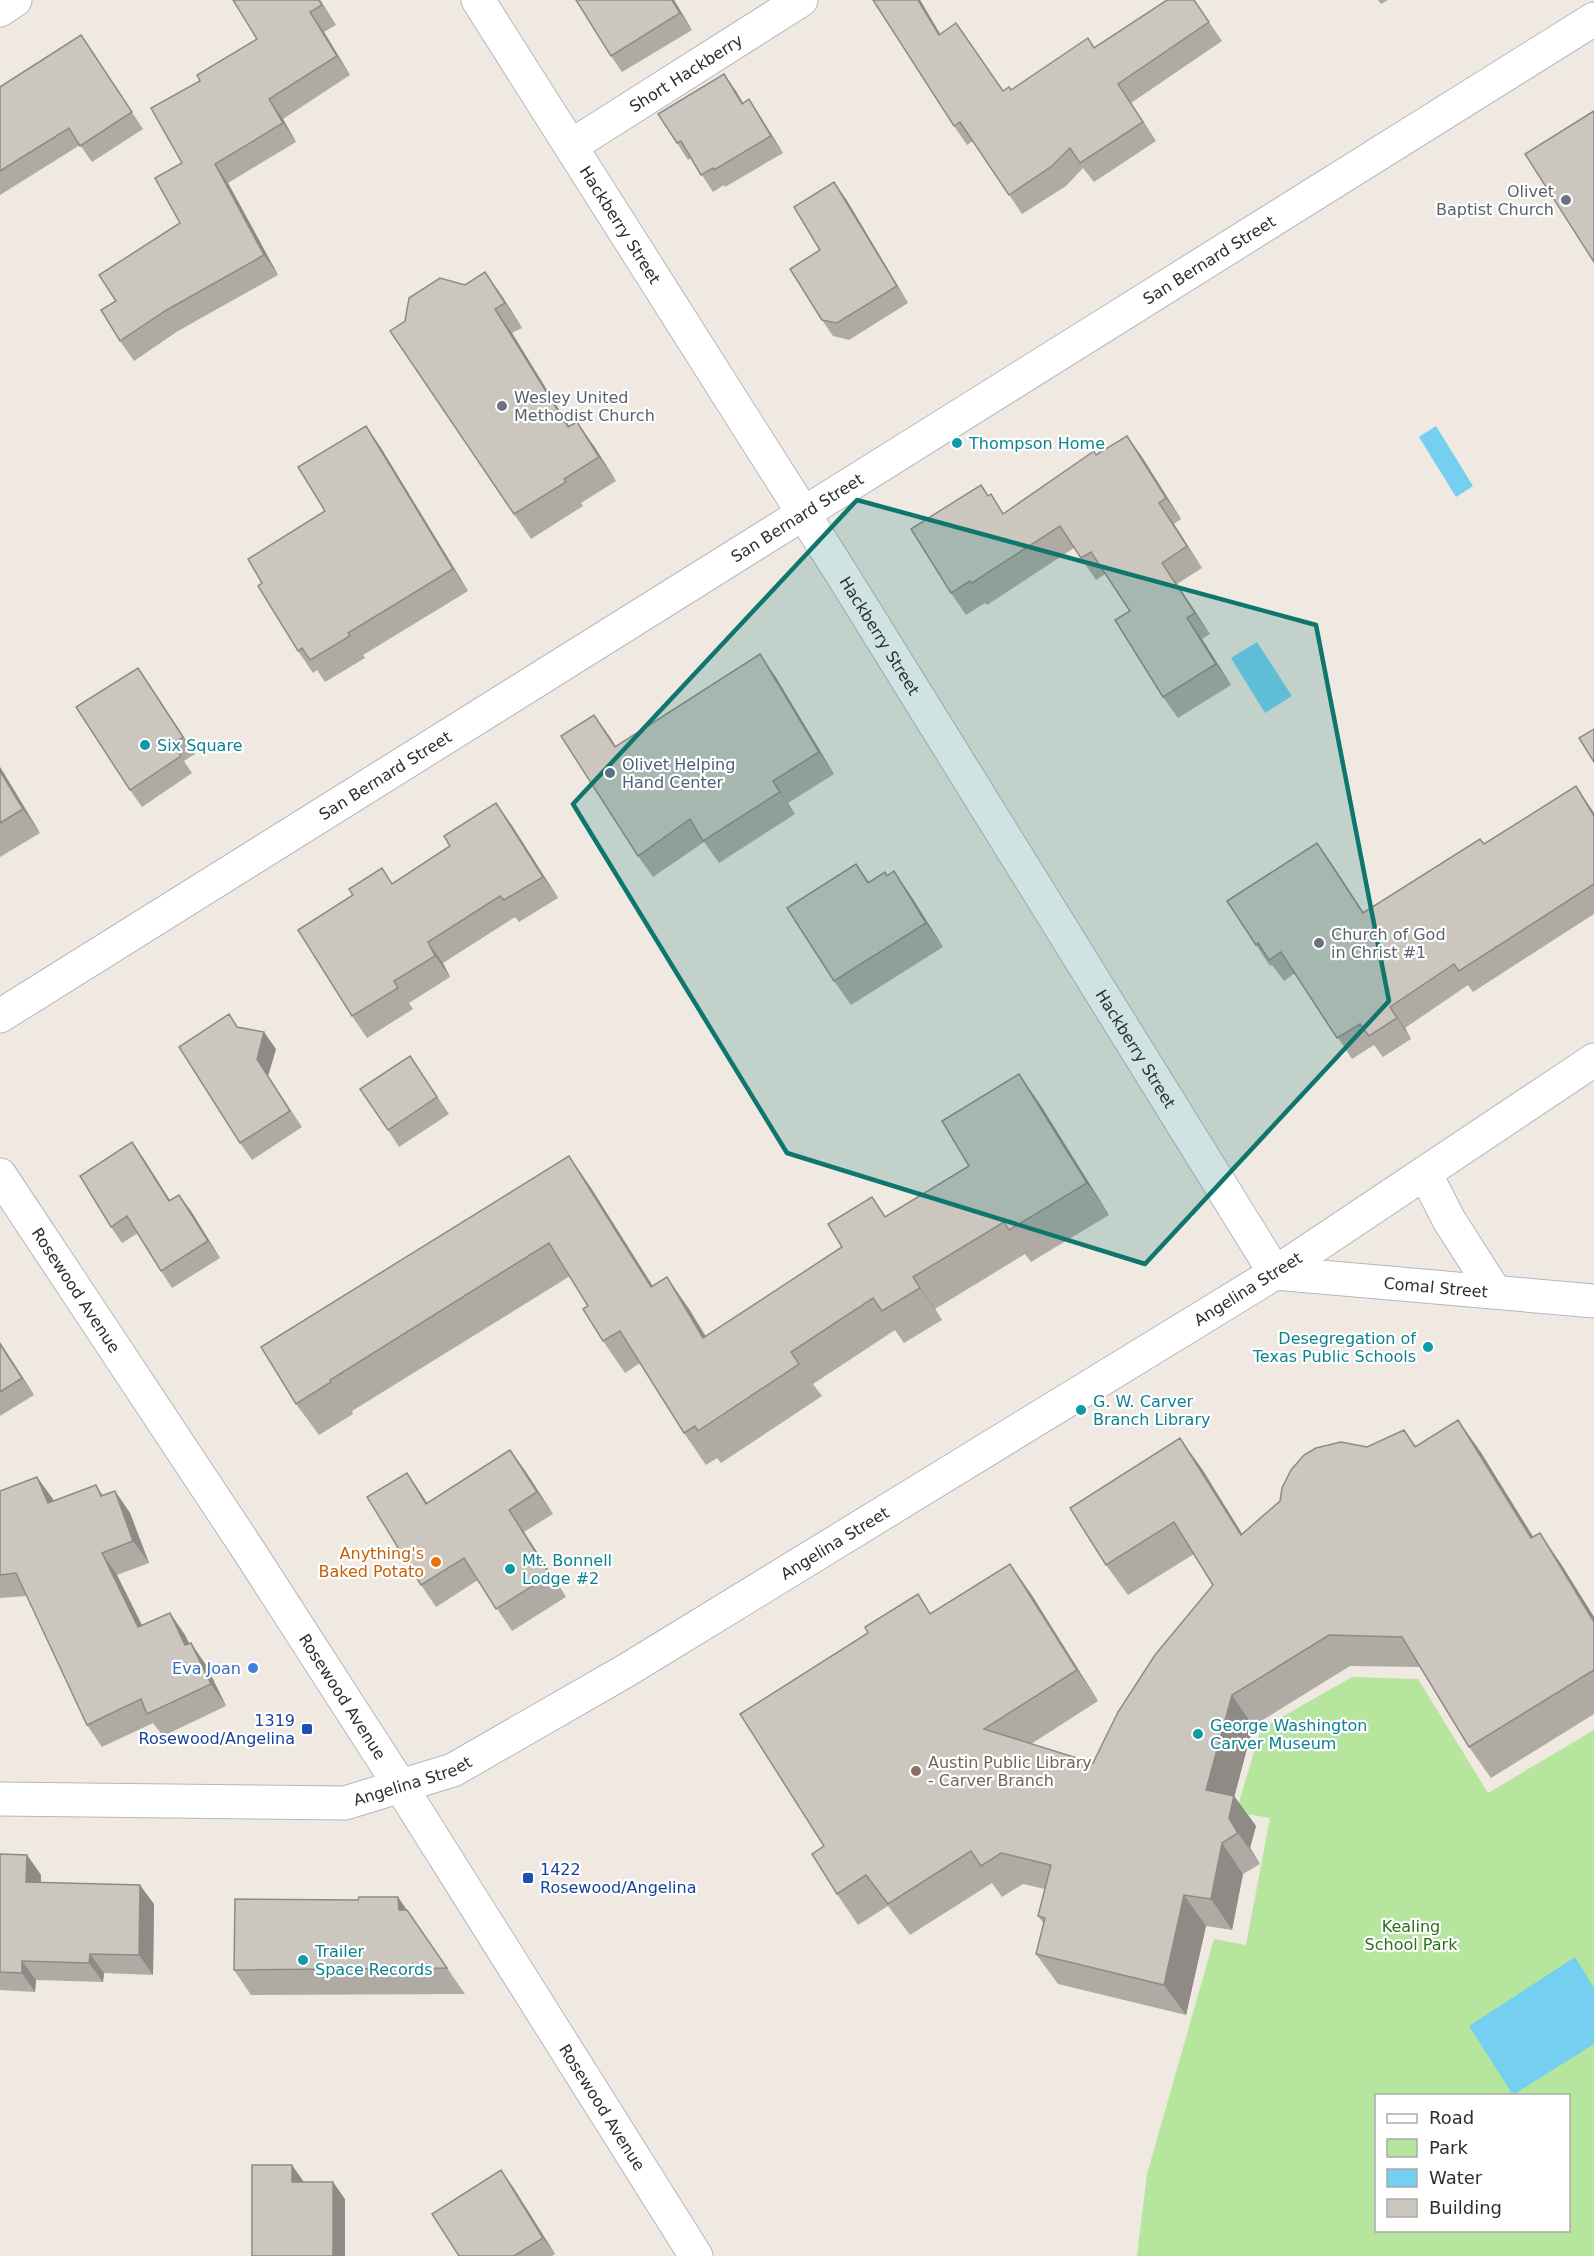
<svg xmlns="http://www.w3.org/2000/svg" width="1594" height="2256" font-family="'DejaVu Sans',sans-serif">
<rect width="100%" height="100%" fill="#efe9e1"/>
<path fill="#b6e59e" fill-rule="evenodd" d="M 1352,1677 L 1418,1679 L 1488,1793 L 1594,1730 L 1594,2256 L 1137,2256 L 1147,2174 L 1214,1939 L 1246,1945 L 1270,1818 L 1236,1812 L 1261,1729 ZM 1376,2096 L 1568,2096 L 1568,2230 L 1376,2230 Z"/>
<g fill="#75cff0">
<polygon points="1436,426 1473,486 1456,497 1419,437"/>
<polygon points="1257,642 1292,696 1265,713 1231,658"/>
<polygon points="1575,1957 1594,1988 1594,2044 1513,2095 1469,2026"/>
</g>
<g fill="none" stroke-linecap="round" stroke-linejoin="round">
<defs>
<g id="minor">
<path id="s1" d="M 478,0 L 843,576 L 1275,1273 L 1594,1060"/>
<path id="s2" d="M 571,146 L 801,0"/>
<path id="s3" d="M 0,1016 L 1594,19"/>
</g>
<g id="tertiary">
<polyline points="0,10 15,0"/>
<polyline points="1425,1173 1449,1220 1495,1292"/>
<path id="s4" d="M 0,1175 L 249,1551 L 401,1787 L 696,2256"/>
<path id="s5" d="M 0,1799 L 345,1803 L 453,1770 L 627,1670 L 1275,1273 L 1594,1301"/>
</g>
</defs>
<use href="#minor" stroke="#b4b7c1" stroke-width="35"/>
<use href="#tertiary" stroke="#b4b7c1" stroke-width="35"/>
<use href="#minor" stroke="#fff" stroke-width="33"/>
<use href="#tertiary" stroke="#fff" stroke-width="33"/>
</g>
<g fill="#afaba4">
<polygon points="320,0 336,25 324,32 350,75 283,119 296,142 228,183 278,275 178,331 134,361 120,341 116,301 180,223 182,163"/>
<polygon points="576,0 674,0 692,30 622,72 611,56"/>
<polygon points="873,0 920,0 940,34 1004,91 1011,90 1194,0 1222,41 1131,103 1156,141 1094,182 1083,168 1066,186 1022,214 973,141 967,145 954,126"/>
<polygon points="1378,0 1388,0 1381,4"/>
<polygon points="81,35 143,129 92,162 80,145 0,195 0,87"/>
<polygon points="736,91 743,103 749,99 760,116 783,153 725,187 724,185 713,192 691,158 688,160 677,143"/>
<polygon points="846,199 908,303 849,340 833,336 822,320 820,250"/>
<polygon points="502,296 522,328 512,333 569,426 594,446 616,481 581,503 583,506 531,539 514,514 405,321"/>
<polygon points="366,426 381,448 468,591 363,655 365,658 325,682 317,670 313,673 298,651 262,583 325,511"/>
<polygon points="1127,436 1142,457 1181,519 1174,524 1202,568 1177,584 1210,634 1202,639 1231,685 1178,718 1163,697 1130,611 1105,574 1096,580 1074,548 987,605 985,603 966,615 951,593 988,496 1004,514"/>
<polygon points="775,676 834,774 788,803 795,814 719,863 704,842 653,877 638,856 594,715 616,747"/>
<polygon points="149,684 195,754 184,761 192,773 142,807 130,790"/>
<polygon points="0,767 40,833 0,857"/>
<polygon points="1576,786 1594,813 1594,914 1473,992 1468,985 1405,1028 1411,1039 1383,1057 1374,1045 1352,1059 1295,973 1284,981 1272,965 1270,966 1256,945 1317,843 1364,913 1484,844"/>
<polygon points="511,824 558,898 519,922 515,917 443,963 450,977 409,1003 413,1009 367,1038 352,1016 353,895 393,883"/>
<polygon points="856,864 869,882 887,876 911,896 943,947 851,1005 834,981"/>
<polygon points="238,1027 276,1049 268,1076 302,1127 252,1160 240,1143"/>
<polygon points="410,1056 449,1114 399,1147 388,1130"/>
<polygon points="1019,1074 1041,1106 1109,1215 1031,1262 1025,1254 935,1309 942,1320 904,1343 895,1330 813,1384 822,1396 721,1463 717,1458 706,1465 684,1433 640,1363 625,1373 603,1341 588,1306 570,1276 352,1411 353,1414 319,1435 296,1404 569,1156 591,1188 653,1286 689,1309 706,1336 842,1247 872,1197 886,1217 969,1166"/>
<polygon points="132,1142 170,1200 191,1211 220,1258 172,1288 161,1271 138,1233 122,1243 111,1227"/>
<polygon points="0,1342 34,1395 0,1416"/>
<polygon points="1404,1430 1416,1446 1480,1451 1533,1537 1561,1564 1594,1617 1594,1714 1491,1778 1469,1747 1421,1667 1350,1666 1253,1726 1234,1796 1256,1826 1250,1848 1260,1864 1243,1874 1232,1930 1206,1926 1186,2015 1058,1984 1036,1954 1044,1924 1038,1916 1045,1889 1023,1884 1002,1897 992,1883 910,1935 888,1906 858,1925 837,1894 824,1846 931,1613 1031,1594 1098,1701 1031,1744 1093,1763 1213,1585 1194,1554 1128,1595 1106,1565 1202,1469 1242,1534 1367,1447"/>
<polygon points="510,1450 526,1472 553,1514 524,1532 566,1597 512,1631 478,1580 436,1607 421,1585 407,1473 427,1503"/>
<polygon points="37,1477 53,1501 96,1485 103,1495 115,1491 130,1513 149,1563 117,1575 142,1626 170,1613 185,1635 189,1643 206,1665 226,1706 163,1736 153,1723 102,1747 87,1725 27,1596 0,1598 0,1491"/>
<polygon points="0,1854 27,1855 41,1875 41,1883 154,1904 153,1975 104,1973 103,1982 36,1980 35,1992 0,1990"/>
<polygon points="398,1897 465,1994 251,1995 234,1970 358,1900"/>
<polygon points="513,2187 555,2254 552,2256 459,2256"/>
</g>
<g fill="#8e8b86">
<polygon points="319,0 320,0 336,25"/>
<polygon points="672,0 674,0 692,30 680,13"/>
<polygon points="918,0 920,0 952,54 939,35"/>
<polygon points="310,12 324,32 350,75 337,56"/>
<polygon points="724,74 736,91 753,120 742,104"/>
<polygon points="1118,84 1131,103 1156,141 1143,122"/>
<polygon points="269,99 283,119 296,142 283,123"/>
<polygon points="749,99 760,116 783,153 771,136"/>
<polygon points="215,164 228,183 278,275 264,255"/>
<polygon points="834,182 846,199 908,303 897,286"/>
<polygon points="485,272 502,296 522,328 505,303"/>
<polygon points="495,309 512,333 585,452 568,427"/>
<polygon points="577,422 594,446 616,481 599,457"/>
<polygon points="366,426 381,448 468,591 453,569"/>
<polygon points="1127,436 1142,457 1181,519 1166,498"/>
<polygon points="1159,503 1174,524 1202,568 1187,546"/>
<polygon points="1162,563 1177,584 1210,634 1195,613"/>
<polygon points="1187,618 1202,639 1231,685 1216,664"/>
<polygon points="760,654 775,676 834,774 819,752"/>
<polygon points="138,668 149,684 195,754 183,737"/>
<polygon points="594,715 610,737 630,769 615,747"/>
<polygon points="0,767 40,833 23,809 0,771"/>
<polygon points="773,781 788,803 795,814 780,792"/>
<polygon points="1576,786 1594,813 1594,816"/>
<polygon points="496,803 511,824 558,898 543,877"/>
<polygon points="1317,843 1332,864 1377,934 1363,913"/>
<polygon points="894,871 911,896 943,947 926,923"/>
<polygon points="428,942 443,963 450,977 435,956"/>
<polygon points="1390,1007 1405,1028 1411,1039 1397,1018"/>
<polygon points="264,1032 276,1049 268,1076 302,1127 257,1059"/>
<polygon points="1019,1074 1041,1106 1109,1215 1087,1183"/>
<polygon points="132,1142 144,1159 181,1218 169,1201"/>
<polygon points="569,1156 591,1188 673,1319 651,1287"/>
<polygon points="179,1195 191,1211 220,1258 208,1241"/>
<polygon points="667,1277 689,1309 725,1370 703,1338"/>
<polygon points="913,1277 935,1309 942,1320 920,1288"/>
<polygon points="0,1342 34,1395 22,1378"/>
<polygon points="1458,1420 1480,1451 1553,1569 1531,1538"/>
<polygon points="1180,1438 1202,1469 1262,1566 1241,1535"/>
<polygon points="510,1450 526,1472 553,1514 537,1492"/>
<polygon points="407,1473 422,1495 441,1525 426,1504"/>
<polygon points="37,1477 53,1499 63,1525 48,1503"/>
<polygon points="115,1491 130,1513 149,1563 133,1541"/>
<polygon points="509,1510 524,1532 566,1597 550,1575"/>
<polygon points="1540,1533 1561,1564 1594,1617 1594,1622"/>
<polygon points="102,1553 117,1575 154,1649 138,1627"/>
<polygon points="1010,1564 1031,1594 1098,1701 1077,1670"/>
<polygon points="170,1613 185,1635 200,1667 185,1645"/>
<polygon points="191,1643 206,1665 226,1706 211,1684"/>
<polygon points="1232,1695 1253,1726 1228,1821 1206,1790"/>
<polygon points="1234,1796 1256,1826 1250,1848 1260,1864 1238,1833 1229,1818"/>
<polygon points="1222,1843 1243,1874 1232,1930 1211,1899"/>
<polygon points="27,1855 41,1875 40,1902 26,1882"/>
<polygon points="140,1885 154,1904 153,1975 139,1955"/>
<polygon points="1184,1895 1206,1926 1186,2015 1164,1985"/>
<polygon points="398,1897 415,1923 399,1910"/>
<polygon points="90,1954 104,1973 103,1982 89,1963"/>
<polygon points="22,1961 36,1980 35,1992 22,1973"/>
<polygon points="292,2165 304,2182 292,2182"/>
<polygon points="501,2170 513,2187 555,2254 543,2238"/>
<polygon points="333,2182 345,2199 345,2256 333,2256"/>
</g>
<g fill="#cbc7bf" stroke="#8e8b86" stroke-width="1.5">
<polygon points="233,0 319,0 322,5 310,12 337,56 269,99 283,123 215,164 264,255 165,311 120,341 101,310 116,301 99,275 180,223 155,178 182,163 151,108 200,81 197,75 257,39"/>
<polygon points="576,0 672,0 680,13 611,56"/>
<polygon points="873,0 918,0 939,35 956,23 1003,91 1009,87 1011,90 1088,38 1094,48 1167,0 1194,0 1209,22 1118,84 1143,122 1080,163 1070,148 1052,166 1009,195 960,122 954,126"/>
<polygon points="81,35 132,112 80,146 69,128 0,171 0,87"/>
<polygon points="724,74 742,104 749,99 771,136 714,170 713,168 701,175 681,141 677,143 658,114"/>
<polygon points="1594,111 1594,262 1525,154"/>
<polygon points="834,182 897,286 837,323 822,320 790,269 820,250 794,207"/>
<polygon points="485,272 505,303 495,309 568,427 577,422 599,457 564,479 566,482 514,514 390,331 405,321 409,298 440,278 465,285"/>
<polygon points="366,426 453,569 348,633 350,636 310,660 302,648 298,651 258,586 262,583 248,559 325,511 298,467"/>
<polygon points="1127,436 1166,498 1159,503 1187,546 1162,563 1195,613 1187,618 1216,664 1163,697 1115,620 1130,611 1091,552 1081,558 1060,526 972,583 970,581 951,593 911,529 981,485 988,496 991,494 1003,514 1094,451 1096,455"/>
<polygon points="760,654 819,752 773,781 780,792 703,841 690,819 638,856 561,736 594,715 615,747"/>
<polygon points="138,668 183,737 173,744 181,756 130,790 76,707"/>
<polygon points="1594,729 1594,762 1579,738"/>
<polygon points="0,771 23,809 0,823"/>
<polygon points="1576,786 1594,816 1594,884 1459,971 1454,964 1390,1007 1397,1018 1369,1036 1360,1024 1337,1038 1281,952 1269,960 1258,943 1256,945 1227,901 1317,843 1363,913 1480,839 1484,844"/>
<polygon points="496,803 543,877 504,900 500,896 428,942 435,956 394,981 398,988 352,1016 298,930 353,895 349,889 382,868 392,884 450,846 444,836"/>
<polygon points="856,864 868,883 885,872 887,876 894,871 926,923 834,981 787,908"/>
<polygon points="229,1014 237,1027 264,1032 257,1059 290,1111 240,1143 179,1047"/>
<polygon points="410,1056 437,1097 388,1130 360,1089"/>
<polygon points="1019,1074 1087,1183 1009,1230 1004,1222 913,1277 920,1288 882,1311 873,1298 791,1352 799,1364 698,1431 695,1426 684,1433 620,1331 603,1341 583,1309 588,1306 549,1243 330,1380 331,1382 296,1404 261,1347 569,1156 651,1287 667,1277 703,1338 842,1247 828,1224 872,1197 885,1217 969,1166 942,1121"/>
<polygon points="132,1142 169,1201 179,1195 208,1241 161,1271 127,1216 111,1227 80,1176"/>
<polygon points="0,1344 22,1378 0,1392"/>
<polygon points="1458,1420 1531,1538 1540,1533 1594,1622 1594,1670 1469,1747 1402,1637 1329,1635 1232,1695 1206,1790 1234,1796 1229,1818 1238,1833 1222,1843 1211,1899 1184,1895 1164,1985 1036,1954 1045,1918 1038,1916 1051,1865 1001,1853 981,1866 971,1851 888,1904 866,1875 837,1894 812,1854 824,1846 740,1714 868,1633 865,1627 918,1594 930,1614 1010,1564 1077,1670 984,1729 1093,1763 1118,1712 1155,1655 1213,1585 1174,1522 1106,1565 1070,1508 1180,1438 1241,1535 1280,1501 1282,1488 1291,1470 1304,1455 1316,1448 1341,1442 1367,1447 1404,1430 1415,1447"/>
<polygon points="510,1450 537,1492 509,1510 550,1575 496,1609 464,1558 421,1585 367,1497 407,1473 426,1504"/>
<polygon points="37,1477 48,1503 96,1485 101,1496 115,1491 133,1541 102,1553 138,1627 170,1613 185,1645 191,1643 211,1684 147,1714 141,1699 87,1725 16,1573 0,1575 0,1491"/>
<polygon points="0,1854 27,1855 26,1882 140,1885 139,1955 90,1954 89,1963 22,1961 22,1973 0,1972"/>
<polygon points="359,1897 398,1897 399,1910 407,1910 447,1968 234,1970 235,1899 358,1900"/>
<polygon points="252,2165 292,2165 292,2182 333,2182 333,2256 252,2256"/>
<polygon points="501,2170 543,2238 514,2256 459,2256 432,2214"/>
</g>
<path fill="#0f766e" fill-opacity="0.2" stroke="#0f766e" stroke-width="4.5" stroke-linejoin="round" d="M 857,500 L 1316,625 L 1389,1001 L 1145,1264 L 787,1153 L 573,804 Z"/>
<g fill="#6b7280" stroke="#fff" stroke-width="2">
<circle cx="1566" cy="200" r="6"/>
<circle cx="502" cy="406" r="6"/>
<circle cx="1319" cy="943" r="6"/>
</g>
<g fill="#0f9aa8" stroke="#fff" stroke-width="2">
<circle cx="957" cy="443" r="6"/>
<circle cx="145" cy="745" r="6"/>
<circle cx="1428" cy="1347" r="6"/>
<circle cx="1081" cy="1410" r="6"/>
<circle cx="510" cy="1569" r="6"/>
<circle cx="1198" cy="1734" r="6"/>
<circle cx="303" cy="1960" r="6"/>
</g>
<circle fill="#5c6f8a" stroke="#fff" stroke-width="2" cx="610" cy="773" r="6"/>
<circle fill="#e8710a" stroke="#fff" stroke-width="2" cx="436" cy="1562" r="6"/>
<circle fill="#3f7fe0" stroke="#fff" stroke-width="2" cx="253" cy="1668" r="6"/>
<g fill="#1a4fb4" stroke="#fff" stroke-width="2">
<rect x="301" y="1723" width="12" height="12" rx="3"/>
<rect x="522" y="1872" width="12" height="12" rx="3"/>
</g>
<circle fill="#8d6e63" stroke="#fff" stroke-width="2" cx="916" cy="1771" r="6"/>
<g text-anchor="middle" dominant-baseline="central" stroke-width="4.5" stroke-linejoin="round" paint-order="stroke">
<g font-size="16" fill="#2e2e2e" stroke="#fff">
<text stroke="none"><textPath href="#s2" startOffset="136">Short Hackberry</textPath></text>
<text stroke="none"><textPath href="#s1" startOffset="266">Hackberry Street</textPath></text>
<text stroke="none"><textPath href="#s3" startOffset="1426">San Bernard Street</textPath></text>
<text stroke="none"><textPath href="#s3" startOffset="940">San Bernard Street</textPath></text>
<text stroke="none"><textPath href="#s1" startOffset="752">Hackberry Street</textPath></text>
<text stroke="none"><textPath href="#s3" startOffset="454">San Bernard Street</textPath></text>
<text stroke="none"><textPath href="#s1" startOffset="1238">Hackberry Street</textPath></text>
<text stroke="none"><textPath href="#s5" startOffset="1580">Comal Street</textPath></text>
<text transform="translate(1248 1289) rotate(-32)">Angelina Street</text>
<text stroke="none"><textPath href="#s4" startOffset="138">Rosewood Avenue</textPath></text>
<text stroke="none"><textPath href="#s5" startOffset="902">Angelina Street</textPath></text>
<text stroke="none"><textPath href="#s4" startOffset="624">Rosewood Avenue</textPath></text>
<text stroke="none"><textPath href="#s5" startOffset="416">Angelina Street</textPath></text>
<text stroke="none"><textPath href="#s4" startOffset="1110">Rosewood Avenue</textPath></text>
</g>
<g font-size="16" fill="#5b616d" stroke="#fff" text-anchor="start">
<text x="1554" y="191" text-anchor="end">Olivet<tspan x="1554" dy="18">Baptist Church</tspan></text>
<text x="514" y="397">Wesley United<tspan x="514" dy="18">Methodist Church</tspan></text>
<text x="1331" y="934">Church of God<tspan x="1331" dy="18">in Christ #1</tspan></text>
</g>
<g font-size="16" fill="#0d838f" stroke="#fff" text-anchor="start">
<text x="969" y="443">Thompson Home</text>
<text x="157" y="745">Six Square</text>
<text x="1416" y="1338" text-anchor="end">Desegregation of<tspan x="1416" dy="18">Texas Public Schools</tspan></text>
<text x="1093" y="1401">G. W. Carver<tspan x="1093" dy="18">Branch Library</tspan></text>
<text x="522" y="1560">Mt. Bonnell<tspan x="522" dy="18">Lodge #2</tspan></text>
<text x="1210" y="1725">George Washington<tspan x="1210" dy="18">Carver Museum</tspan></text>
<text x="315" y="1951">Trailer<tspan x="315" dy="18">Space Records</tspan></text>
</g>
<g font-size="16" fill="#4e5e75" stroke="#fff" text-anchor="start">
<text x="622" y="764">Olivet Helping<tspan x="622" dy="18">Hand Center</tspan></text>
</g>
<g font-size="16" fill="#c56008" stroke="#fff" text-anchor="end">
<text x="424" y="1553">Anything's<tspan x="424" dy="18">Baked Potato</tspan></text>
</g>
<g font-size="16" fill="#366cbe" stroke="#fff" text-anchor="end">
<text x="241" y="1668">Eva Joan</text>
</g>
<g font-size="16" fill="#164399" stroke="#fff" text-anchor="end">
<text x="295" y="1720">1319<tspan x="295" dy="18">Rosewood/Angelina</tspan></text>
<text x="540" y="1869" text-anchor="start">1422<tspan x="540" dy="18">Rosewood/Angelina</tspan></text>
</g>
<g font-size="16" fill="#785e54" stroke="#fff" text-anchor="start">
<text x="928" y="1762">Austin Public Library<tspan x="928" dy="18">- Carver Branch</tspan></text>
</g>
<g font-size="16" fill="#2c6e1b" stroke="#fff">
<text x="1411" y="1926">Kealing<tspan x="1411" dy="18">School Park</tspan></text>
</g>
</g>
<rect x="1375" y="2094" width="195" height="138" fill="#ffffff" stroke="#ababab" stroke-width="1.5"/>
<rect x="1387" y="2114" width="30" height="9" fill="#ffffff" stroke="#ababab" stroke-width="1.5"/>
<text x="1429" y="2124" font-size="18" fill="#2e2e2e">Road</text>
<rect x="1387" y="2139" width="30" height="18" fill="#b6e59e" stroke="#ababab" stroke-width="1.5"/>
<text x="1429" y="2154" font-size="18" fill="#2e2e2e">Park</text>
<rect x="1387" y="2169" width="30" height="18" fill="#75cff0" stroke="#ababab" stroke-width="1.5"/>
<text x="1429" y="2184" font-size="18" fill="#2e2e2e">Water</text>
<rect x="1387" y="2199" width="30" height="18" fill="#cbc7bf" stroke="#ababab" stroke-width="1.5"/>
<text x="1429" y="2214" font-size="18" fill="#2e2e2e">Building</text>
</svg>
